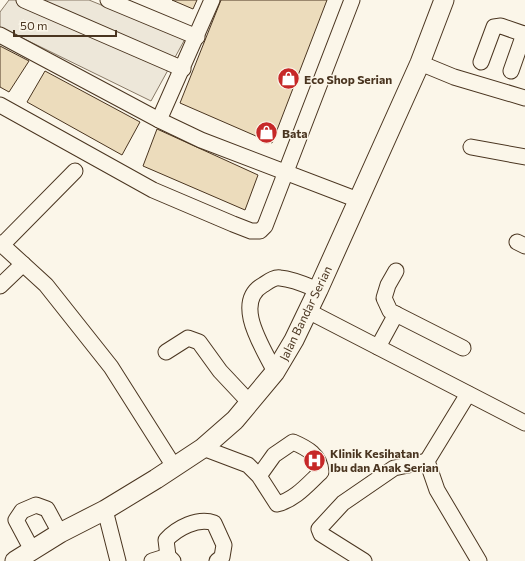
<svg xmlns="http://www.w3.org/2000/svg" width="525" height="561" font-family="Commissioner,sans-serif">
<rect width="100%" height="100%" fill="#fbf6e9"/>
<polygon fill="#ede7d9" stroke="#887966" points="9,0 89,0 185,39 151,101 0,27 0,12"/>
<g fill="#ecdcbc" stroke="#4a3520">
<polygon points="172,0 197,0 193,9"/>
<polygon points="221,0 327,0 272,143 180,103"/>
<polygon points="0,46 29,61 9,92 0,87"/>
<polygon points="45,71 140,122 122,155 27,102"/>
<polygon points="157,129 258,175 245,210 143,166"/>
</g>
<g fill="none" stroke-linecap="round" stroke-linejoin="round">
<defs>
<g id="minor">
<polyline points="24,0 183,69"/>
<polyline points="108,0 197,37"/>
<polyline points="0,35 159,120 201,140 358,200"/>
<polyline points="481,62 494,27 501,26 524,34"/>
<polyline points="420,63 454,77 525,98"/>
<polyline points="511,71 524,34 525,34"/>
<polyline points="0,105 153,190 233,224 251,231 260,231 265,226 352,0"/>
<polyline points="159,120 212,0"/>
<polyline points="471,147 525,157"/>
<polyline points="517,242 525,246"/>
<polyline points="0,243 46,285 111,367 175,468"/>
<polyline points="2,245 75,171"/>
<polyline points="396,271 388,285 384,298 390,311 463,348"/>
<polyline points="0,286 23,264"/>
<polyline points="308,311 525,423"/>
<polyline points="378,347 396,314"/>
<polyline points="166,352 188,338 199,342 220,371 250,403"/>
<path d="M 275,372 C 264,349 232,303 263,285 C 268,282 274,277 280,278 C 293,279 306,285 318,290"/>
<polyline points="468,394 427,461 437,490 479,561"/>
<path d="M 203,448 L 248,465 L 259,476 L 277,504 C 295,500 308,484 321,472 C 320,455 307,448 293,442 L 274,455 L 259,476"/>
<polyline points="105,510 118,561"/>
<polyline points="32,550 16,520 22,511 36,505 47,509 60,533"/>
<polyline points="152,561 168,556"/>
<path d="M 173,561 L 168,556 L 166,540 C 177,528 198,517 214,523 L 224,545 L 222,557 L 217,561"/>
<polyline points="364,561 321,534 319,529 343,503 394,468 427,461"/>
</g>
<polyline id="major" points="15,561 60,533 105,510 156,479 203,448 235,420 275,372 294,340 318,290 420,63 444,0"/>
</defs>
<use href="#minor" stroke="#4a3520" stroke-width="17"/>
<use href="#major" stroke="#4a3520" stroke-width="21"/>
<use href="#minor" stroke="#fbf6e9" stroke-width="15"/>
<use href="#major" stroke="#fbf6e9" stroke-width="19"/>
</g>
<defs>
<symbol id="shop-disc" viewBox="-11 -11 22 22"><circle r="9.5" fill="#c62828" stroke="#fbf6e9"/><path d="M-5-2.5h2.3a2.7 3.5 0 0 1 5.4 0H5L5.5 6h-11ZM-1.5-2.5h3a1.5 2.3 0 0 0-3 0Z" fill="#fff"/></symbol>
<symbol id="hospital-disc" viewBox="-11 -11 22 22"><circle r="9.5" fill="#c62828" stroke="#fbf6e9"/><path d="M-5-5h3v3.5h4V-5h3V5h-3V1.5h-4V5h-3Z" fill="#fff"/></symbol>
</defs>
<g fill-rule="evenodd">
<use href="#shop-disc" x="276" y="66" width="25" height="25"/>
<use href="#shop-disc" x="254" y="120" width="25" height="25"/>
<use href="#hospital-disc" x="302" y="448" width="25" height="25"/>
</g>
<g text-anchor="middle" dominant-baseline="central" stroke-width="3" stroke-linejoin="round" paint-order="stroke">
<g font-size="12" font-weight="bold" fill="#4a3520" stroke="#fbf6e9" text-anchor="start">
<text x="304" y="79">Eco Shop Serian</text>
<text x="282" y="133">Bata</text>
<text x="330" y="453">Klinik Kesihatan<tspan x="330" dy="14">Ibu dan Anak Serian</tspan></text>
</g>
<g font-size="12" fill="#4a3520" stroke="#fbf6e9">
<text transform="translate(305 313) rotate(-64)">Jalan Bandar Serian</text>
</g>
</g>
<path d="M14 30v6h102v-6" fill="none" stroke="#4a3520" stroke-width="2"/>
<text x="20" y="30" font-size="12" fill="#4a3520" stroke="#fbf6e9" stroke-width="3" paint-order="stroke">50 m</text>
</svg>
